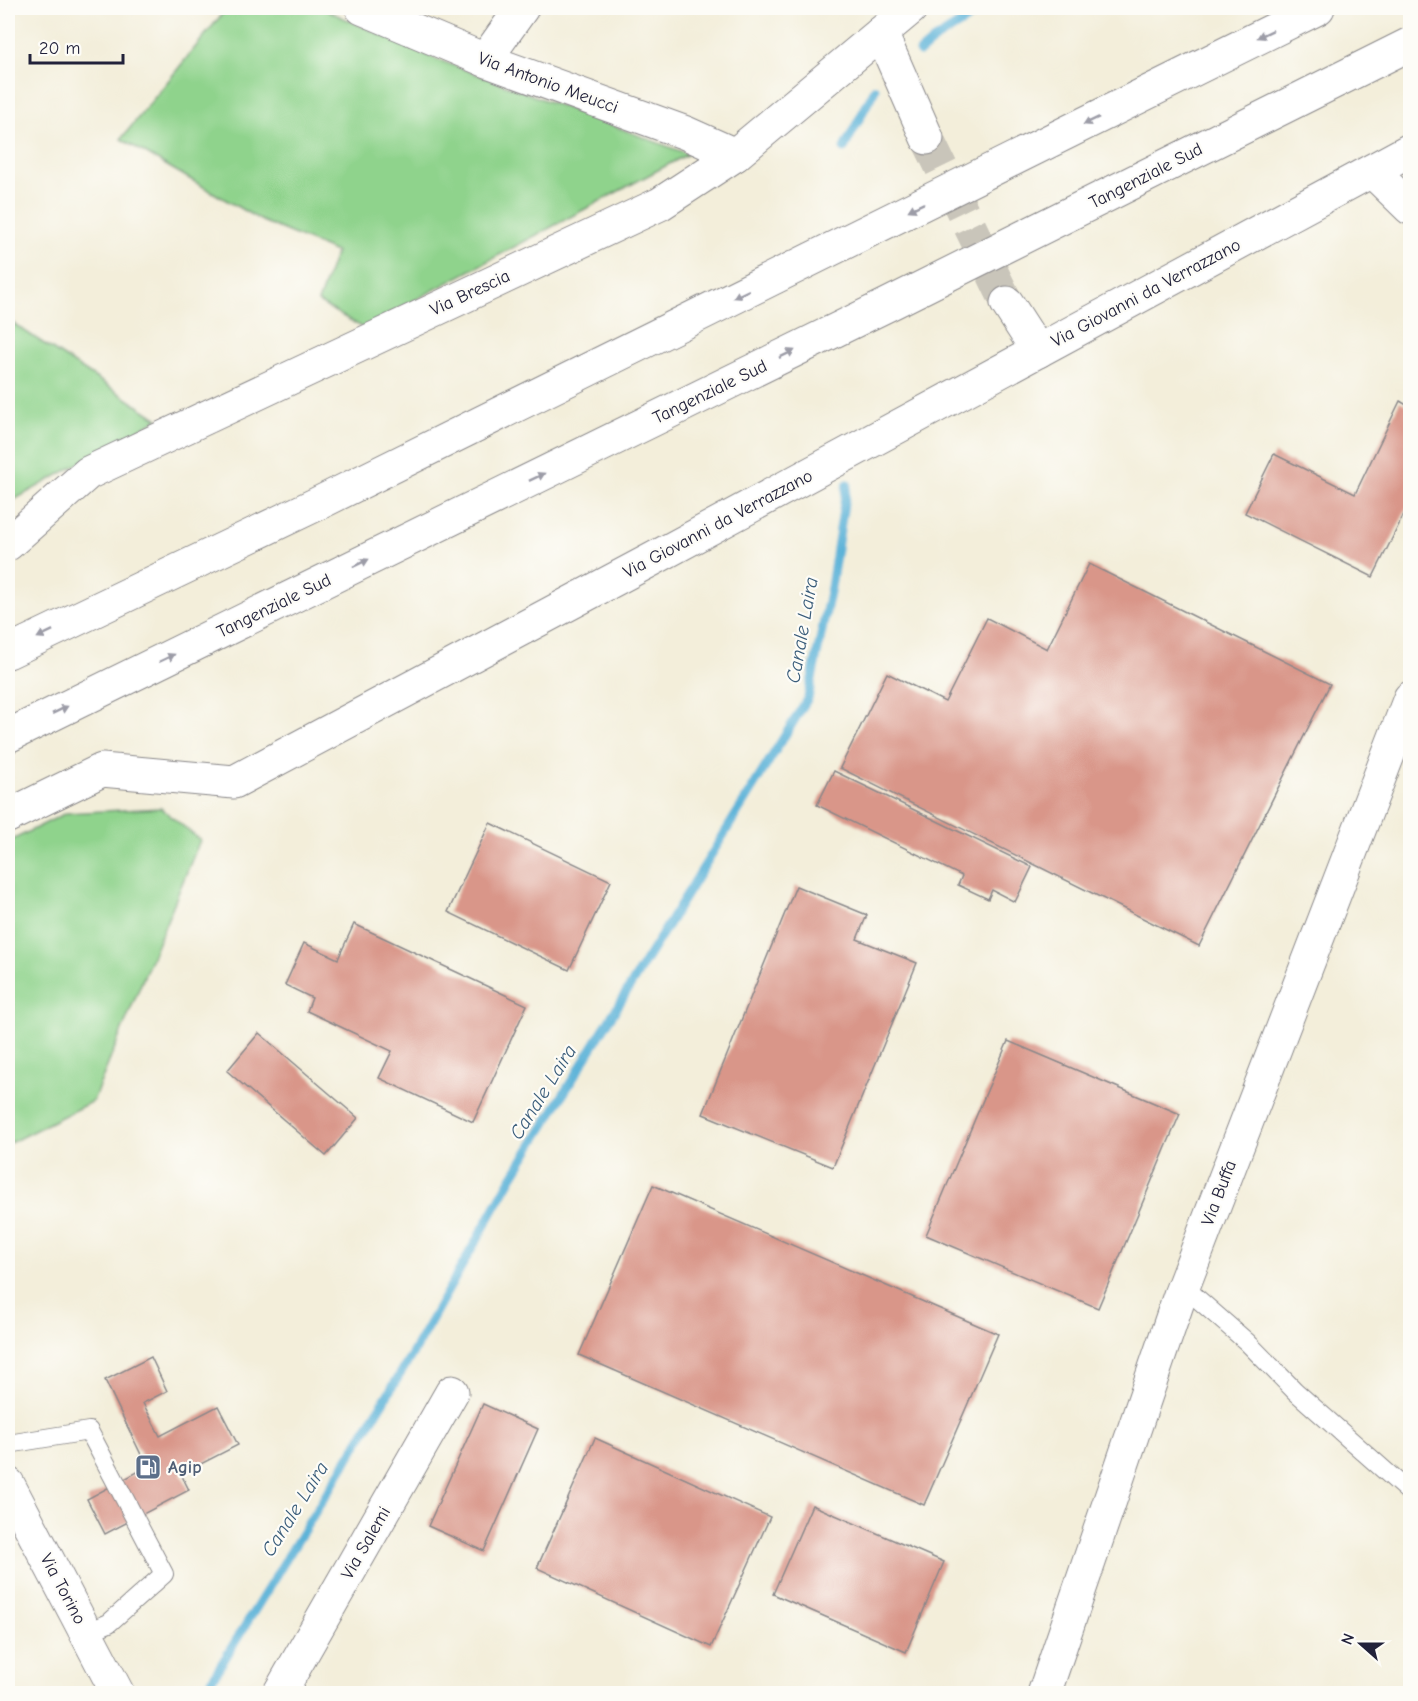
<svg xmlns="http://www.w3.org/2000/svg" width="1418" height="1701" font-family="'Comic Neue',sans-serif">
<rect width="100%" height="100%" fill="#fdfcf7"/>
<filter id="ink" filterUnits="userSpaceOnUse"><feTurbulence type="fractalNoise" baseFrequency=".0167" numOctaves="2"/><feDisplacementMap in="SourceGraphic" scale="12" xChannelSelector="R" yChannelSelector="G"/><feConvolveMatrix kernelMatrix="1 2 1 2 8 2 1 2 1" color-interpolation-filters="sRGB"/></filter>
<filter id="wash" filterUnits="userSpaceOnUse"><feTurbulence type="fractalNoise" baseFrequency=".008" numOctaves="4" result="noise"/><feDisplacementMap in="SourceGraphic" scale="24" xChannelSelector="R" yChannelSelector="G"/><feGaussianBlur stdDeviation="1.35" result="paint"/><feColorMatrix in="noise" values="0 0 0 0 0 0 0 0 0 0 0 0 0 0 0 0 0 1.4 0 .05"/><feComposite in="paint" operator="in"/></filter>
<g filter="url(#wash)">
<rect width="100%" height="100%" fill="#f3eeda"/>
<g fill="#8fd38c" stroke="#587a64" stroke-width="1.5">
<polygon points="227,8 322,8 423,54 688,154 363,328 318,302 336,252 262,221 121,139"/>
<polygon points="8,320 158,419 12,501 8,506"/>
<polygon points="161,808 200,840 93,1101 8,1144 8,842 66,813"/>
</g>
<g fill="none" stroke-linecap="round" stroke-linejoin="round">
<g stroke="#5bb2d8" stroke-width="9">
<polyline points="920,52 934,40 985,8"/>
<polyline points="844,148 875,89"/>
<polyline points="203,1694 407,1363 511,1179 808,698 831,587 847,484"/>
</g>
</g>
<g id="blocks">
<g fill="#d99689">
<polygon points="1400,401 1410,407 1410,502 1373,577 1245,513 1274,454 1355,494"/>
<polygon points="1089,564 1330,684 1199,946 840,768 887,673 945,702 987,618 1047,649"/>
<polygon points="834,771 1032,867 1015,902 992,890 988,899 958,885 962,876 817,805"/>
<polygon points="490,823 611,881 569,970 448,912"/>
<polygon points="796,886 867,915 857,939 917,963 833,1167 703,1114"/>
<polygon points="354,924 527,1005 473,1122 379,1078 392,1051 307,1011 312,998 285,985 304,943 338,959"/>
<polygon points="259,1033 358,1118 326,1156 227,1071"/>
<polygon points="1008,1041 1180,1114 1098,1308 926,1235"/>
<polygon points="653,1185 998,1334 924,1505 579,1355"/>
<polygon points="151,1357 167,1391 143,1403 160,1436 218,1406 238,1445 181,1474 189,1490 105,1534 87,1499 147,1467 105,1380"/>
<polygon points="483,1404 538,1429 484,1551 428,1526"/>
<polygon points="595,1438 770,1517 711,1647 537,1568"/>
<polygon points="812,1505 944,1562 906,1652 773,1594"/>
</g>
</g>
</g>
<g filter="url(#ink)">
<use href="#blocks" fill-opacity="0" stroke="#8a888a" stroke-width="1.5"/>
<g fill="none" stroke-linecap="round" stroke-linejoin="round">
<polyline stroke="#c9c5ba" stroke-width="33" stroke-dasharray="33 16" stroke-linecap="butt" points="927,138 1007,303"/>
<defs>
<g id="service">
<polyline points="1183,1286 1247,1342 1295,1391 1410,1493"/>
<polyline points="8,1444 89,1431 164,1574 109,1623 86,1633"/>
</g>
<g id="minor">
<polyline points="362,8 485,60 686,133 735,155"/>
<polyline points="881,33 927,138"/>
<polyline points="485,60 522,8"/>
<polyline points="1372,171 1410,208"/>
<polyline points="1007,303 1038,351"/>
<polyline points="8,544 88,473 660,204 735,155 911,8"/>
<polyline points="8,816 102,770 234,782 651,560 1410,150"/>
<polyline points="279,1694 452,1392"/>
<polyline points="1044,1694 1180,1295 1410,698"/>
</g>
<polyline id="secondary" points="8,1484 118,1694"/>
<g id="motorway">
<polyline points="8,652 317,504 1318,8"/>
<polyline points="8,736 887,305 1410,44"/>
</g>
</defs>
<use href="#service" stroke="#8a888a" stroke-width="20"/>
<use href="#minor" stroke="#8a888a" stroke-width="35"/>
<use href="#secondary" stroke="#8a888a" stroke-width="35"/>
<use href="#motorway" stroke="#8a888a" stroke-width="35"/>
<use href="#service" stroke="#fff" stroke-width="18"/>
<use href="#minor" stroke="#fff" stroke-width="33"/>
<use href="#secondary" stroke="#fff" stroke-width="33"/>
<use href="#motorway" stroke="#fff" stroke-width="33"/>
</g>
<defs><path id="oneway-solid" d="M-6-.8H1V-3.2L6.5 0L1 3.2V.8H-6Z" transform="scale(1.5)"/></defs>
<g fill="#9c9ca7">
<use href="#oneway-solid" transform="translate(1265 34) rotate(154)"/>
<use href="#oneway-solid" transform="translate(1091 121) rotate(154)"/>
<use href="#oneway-solid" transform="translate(916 207) rotate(154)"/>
<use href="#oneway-solid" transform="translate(741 294) rotate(154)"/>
<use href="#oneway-solid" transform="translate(787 354) rotate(-26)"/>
<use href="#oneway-solid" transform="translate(537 477) rotate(-26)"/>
<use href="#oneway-solid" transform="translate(361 563) rotate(-26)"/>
<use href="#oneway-solid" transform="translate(45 634) rotate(154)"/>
<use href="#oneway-solid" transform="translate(167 658) rotate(-26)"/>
<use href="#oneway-solid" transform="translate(60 710) rotate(-26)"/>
</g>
</g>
<defs>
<symbol id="fuel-square" viewBox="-11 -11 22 22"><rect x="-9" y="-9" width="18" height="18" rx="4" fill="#5c6f8a" stroke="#fdfcf7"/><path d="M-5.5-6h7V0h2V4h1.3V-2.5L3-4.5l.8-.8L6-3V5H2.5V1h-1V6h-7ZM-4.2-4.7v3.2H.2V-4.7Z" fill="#fff"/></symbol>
</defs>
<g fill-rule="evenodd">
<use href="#fuel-square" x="133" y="1452" width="30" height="30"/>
</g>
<g text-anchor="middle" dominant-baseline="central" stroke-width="4.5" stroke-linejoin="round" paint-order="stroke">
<g font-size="18" fill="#22223b" stroke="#fdfcf7">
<text transform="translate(548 83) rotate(20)">Via Antonio Meucci</text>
<text transform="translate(1146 176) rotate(-27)">Tangenziale Sud</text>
<text transform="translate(470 293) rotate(-25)">Via Brescia</text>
<text transform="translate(1146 293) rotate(-28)">Via Giovanni da Verrazzano</text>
<text transform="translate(710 392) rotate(-26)">Tangenziale Sud</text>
<text transform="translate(718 524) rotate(-28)">Via Giovanni da Verrazzano</text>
<text transform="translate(274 606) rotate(-26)">Tangenziale Sud</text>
<text transform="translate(1219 1193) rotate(-69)">Via Buffa</text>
<text transform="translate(366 1543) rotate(-60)">Via Salemi</text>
<text transform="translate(63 1589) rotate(62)">Via Torino</text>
</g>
<g font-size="18" font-weight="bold" fill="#4e5e75" stroke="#fdfcf7" text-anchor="start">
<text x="168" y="1467">Agip</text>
</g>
<g font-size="20" font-style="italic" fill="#395c7a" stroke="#fdfcf7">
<text transform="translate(802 630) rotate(-80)">Canale Laira</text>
<text transform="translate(543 1092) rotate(-58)">Canale Laira</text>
<text transform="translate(295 1509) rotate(-58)">Canale Laira</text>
</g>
</g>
<rect width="1418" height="1701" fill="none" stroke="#fdfcf7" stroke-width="30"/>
<g transform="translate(1361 1644) rotate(291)" stroke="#fdfcf7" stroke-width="4.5" paint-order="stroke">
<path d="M0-4.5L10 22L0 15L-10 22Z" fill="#22223b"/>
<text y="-9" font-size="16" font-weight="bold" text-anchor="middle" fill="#22223b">N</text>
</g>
<path d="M30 54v9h93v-9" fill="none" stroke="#22223b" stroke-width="3"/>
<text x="39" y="54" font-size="18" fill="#22223b" stroke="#fdfcf7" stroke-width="4.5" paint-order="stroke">20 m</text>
</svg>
